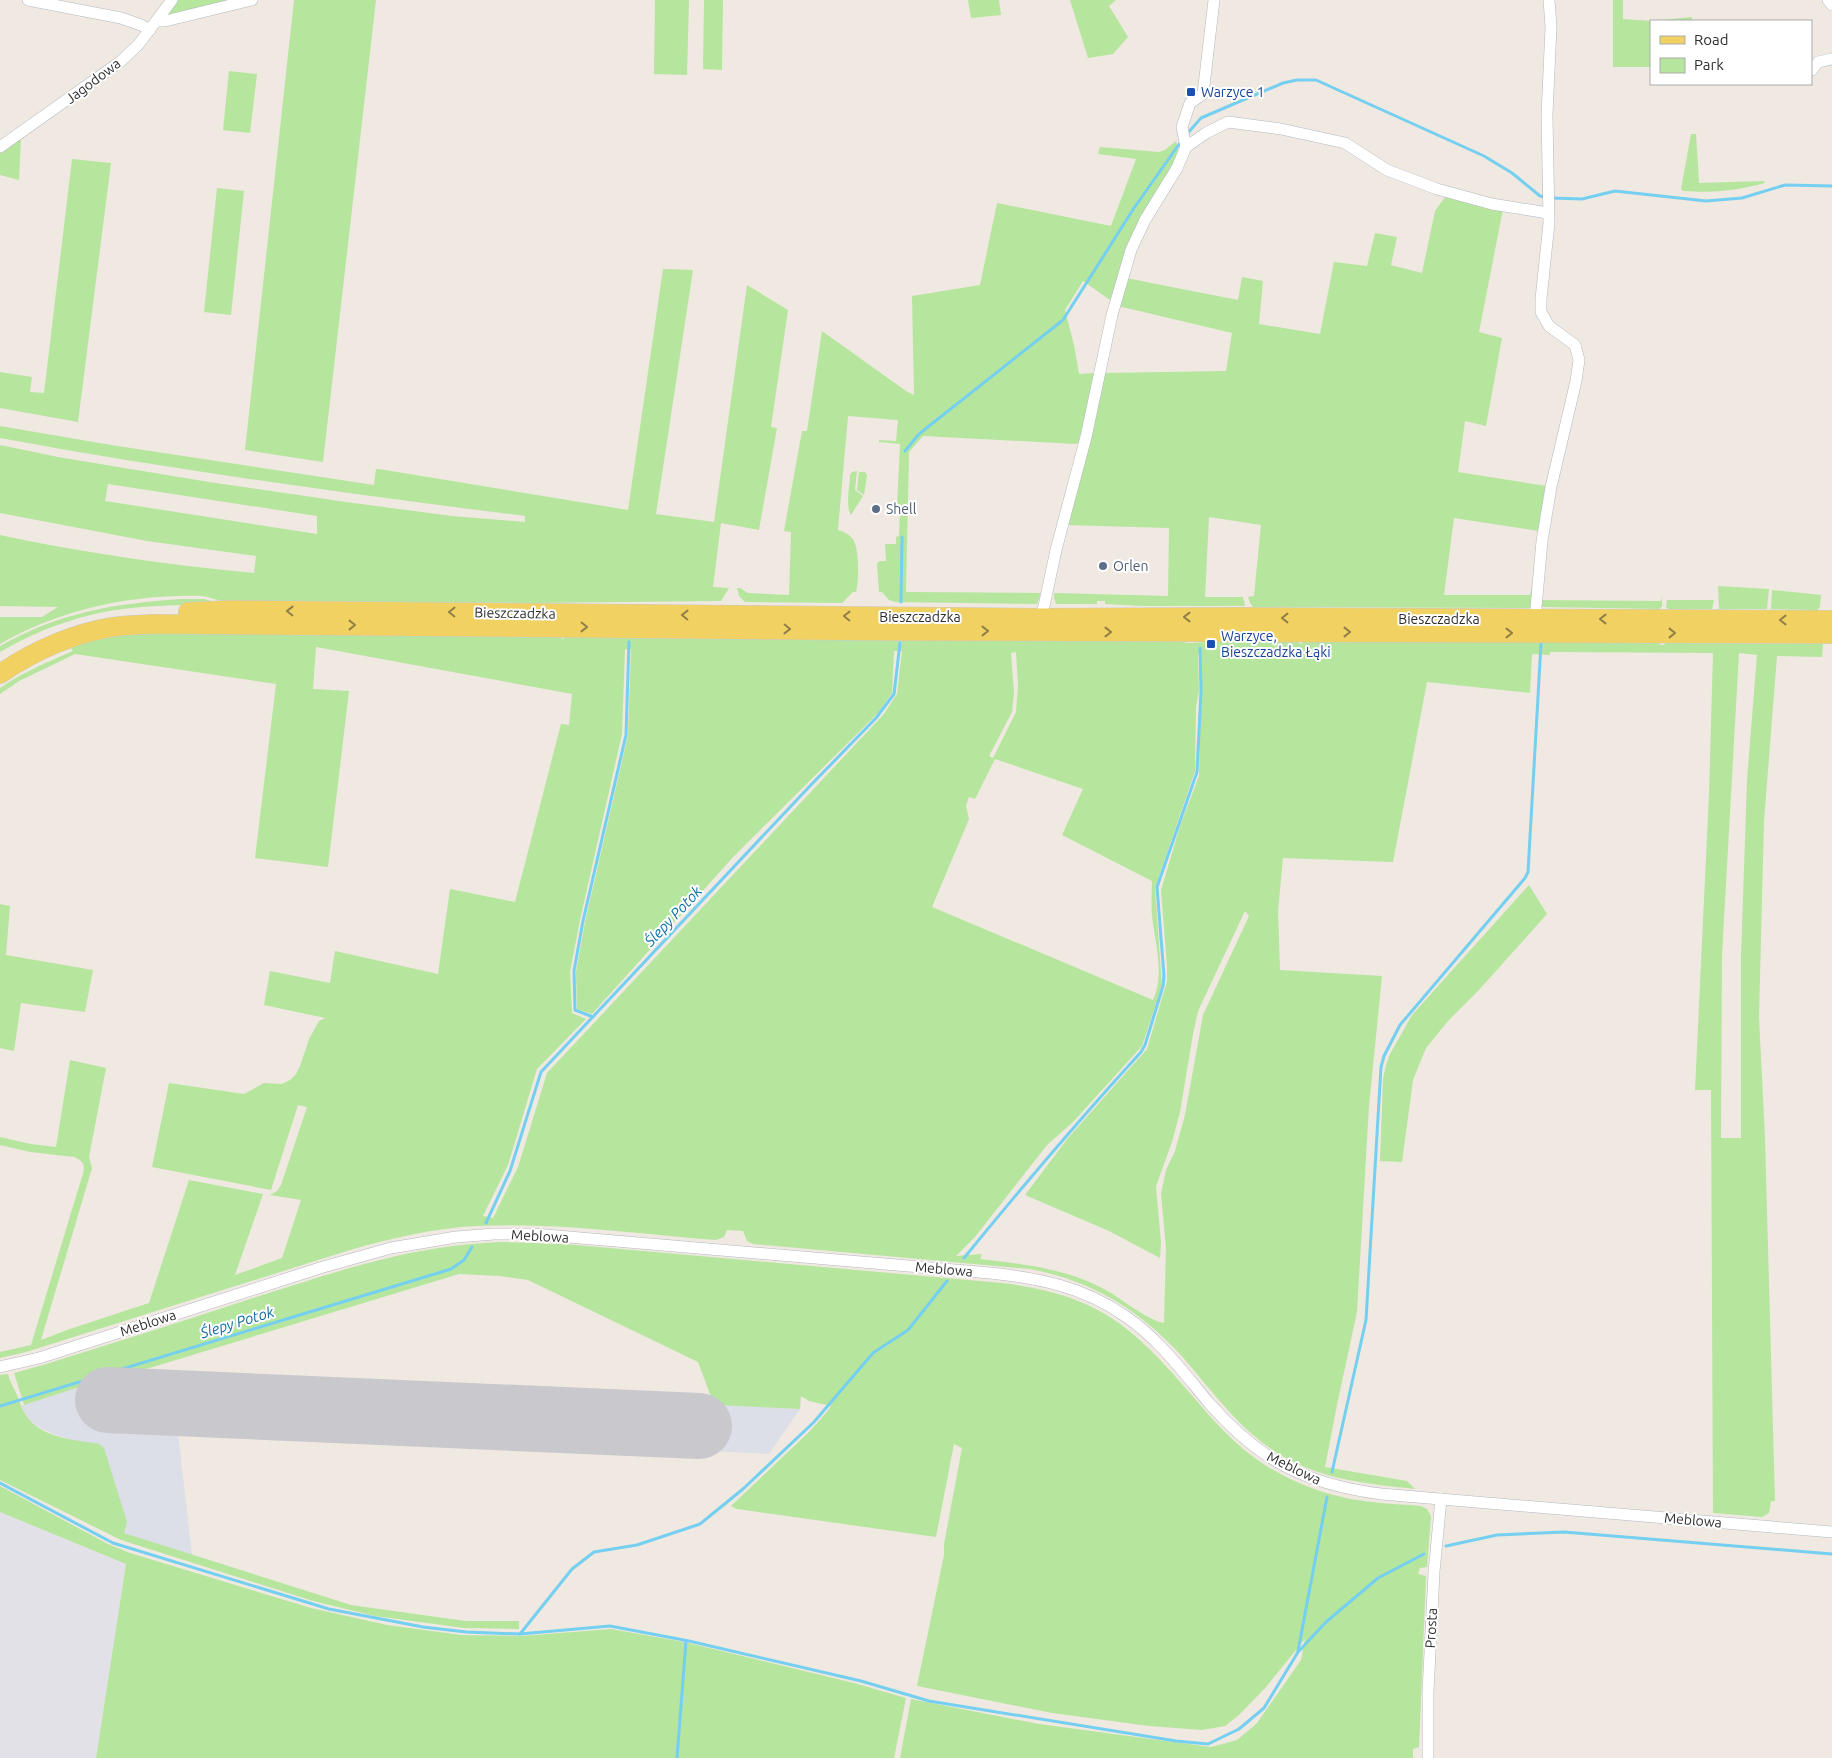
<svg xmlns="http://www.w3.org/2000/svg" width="1832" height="1758" font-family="Ubuntu,sans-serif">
<rect width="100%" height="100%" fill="#efe9e1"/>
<polygon fill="#e3e1e8" points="0,1512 126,1564 96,1758 0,1758"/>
<polygon fill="#dcdee8" points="113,1376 800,1409 769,1454 177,1424 192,1555 124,1533 74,1440 55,1435 35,1425 28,1419 21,1406"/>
<g fill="#b6e59e" fill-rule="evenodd">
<polygon points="175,0 241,0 166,18 164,15"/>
<polygon points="294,0 376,0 323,462 245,450"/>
<polygon points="655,0 689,0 687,75 654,74"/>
<polygon points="704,0 723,0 722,70 703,69"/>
<polygon points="968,0 999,0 1001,15 971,18"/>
<polygon points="1070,0 1116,0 1109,6 1128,37 1113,54 1088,58"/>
<polygon points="1613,0 1623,0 1623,19 1651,21 1692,17 1692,21 1651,21 1651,67 1613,67"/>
<polygon points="229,71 257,74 250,133 223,130"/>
<path d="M 1691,134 L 1696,134 L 1699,183 L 1764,181 L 1765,183 C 1733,191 1715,193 1683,191 L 1681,189 Z"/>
<polygon points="21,138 19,180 0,175 0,151"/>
<path d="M 1176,141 L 1178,150 L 1177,157 L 1130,243 L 1110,300 L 1083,281 L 1065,310 L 1074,345 L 1079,374 L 1095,373 L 1079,442 L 1076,444 L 923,436 L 909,452 L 906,592 L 1041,593 L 1037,604 L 895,602 L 889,600 L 882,592 L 879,592 L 877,563 L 880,561 L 886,561 L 885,544 L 896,544 L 896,537 L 899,536 L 900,507 L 897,507 L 900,444 L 879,442 L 879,440 L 896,441 L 898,420 L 848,416 L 838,530 C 844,532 850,534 854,541 C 859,550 859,582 856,592 L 853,592 L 842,603 L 745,602 L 739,596 L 737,588 L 740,588 L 748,593 L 789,595 L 791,532 L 784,531 L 802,431 L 807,431 L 822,331 L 906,391 L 914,395 L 912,296 L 980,285 L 997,203 L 1111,226 L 1136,159 L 1098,154 L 1100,147 L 1159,152 L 1165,150 Z"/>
<polygon points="72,159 111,163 78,422 0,408 0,372 32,377 30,392 44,393"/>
<polygon points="217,188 244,191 231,315 204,312"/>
<polygon points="1445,197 1503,209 1479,332 1502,338 1486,426 1465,421 1458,472 1547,486 1539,531 1454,518 1444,595 1530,595 1532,586 1534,587 1532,608 1253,607 1250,603 1248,597 1254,596 1261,525 1209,517 1205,597 1243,597 1245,606 1141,606 1105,604 1105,601 1097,601 1097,604 1056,604 1054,598 1054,593 1168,596 1169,528 1066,525 1103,373 1226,371 1232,333 1118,306 1126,278 1238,300 1242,277 1263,281 1259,324 1320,334 1334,262 1367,266 1375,233 1397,237 1391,265 1422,273 1435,211"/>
<path d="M 663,269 L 693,270 L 656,514 L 714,522 L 747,285 L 788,310 L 771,427 L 777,428 L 759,530 L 721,523 L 713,587 L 729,588 L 721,601 L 533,603 L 224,601 C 216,600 209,597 202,596 C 133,594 60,609 0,644 L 0,617 L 42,617 L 58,607 L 0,606 L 0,535 C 84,553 169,565 254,573 L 256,556 L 147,541 L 0,513 L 0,445 L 58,457 L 209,482 L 346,502 L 452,516 L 525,522 L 525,516 C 349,494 174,470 0,438 L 0,426 L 111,445 L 374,485 L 376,469 L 385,470 L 628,510 ZM 108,484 L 317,516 L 317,534 L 105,501 Z"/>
<path d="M 857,471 L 855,490 L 863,496 L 851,515 C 845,505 850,487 850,475 L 852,472 Z"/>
<polygon points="859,472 865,472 867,475 864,495 857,490"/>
<polygon points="1718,586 1769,589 1767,609 1719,609"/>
<polygon points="1772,590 1821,595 1820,607 1817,610 1771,609"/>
<polygon points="1662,597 1662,606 1660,609 1539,607 1539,600 1661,601"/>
<path d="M 181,599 L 204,599 L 219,603 C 190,605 160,605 131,608 C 84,613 41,628 0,652 L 0,646 C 61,612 112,604 181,599 Z"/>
<polygon points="1667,600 1714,600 1712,609 1668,609 1666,607"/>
<path d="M 178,629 L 557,632 L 557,634 L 205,631 L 204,634 L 557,636 L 563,639 L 567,637 L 1011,639 L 1016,641 L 1017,639 L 1171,640 L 1189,643 L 1207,642 L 1208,644 L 1213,644 L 1213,642 L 1229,640 L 1296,641 L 1301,644 L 1304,641 L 1659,643 L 1661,645 L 1664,645 L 1665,643 L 1823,644 L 1822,657 L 1777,656 L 1764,821 L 1759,1017 L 1765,1138 L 1775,1501 L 1771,1501 L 1769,1513 L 1762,1517 L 1713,1513 L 1711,1090 L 1695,1090 L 1709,794 L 1713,653 L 1550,652 L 1550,655 L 1532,654 L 1530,693 L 1427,682 L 1393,862 L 1283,858 L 1278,911 L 1280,970 L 1382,976 L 1369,1106 L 1357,1312 L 1338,1400 L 1325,1467 L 1407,1481 L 1415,1489 C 1370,1484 1324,1480 1284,1457 C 1240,1432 1212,1390 1179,1353 C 1138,1309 1090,1280 1030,1269 L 753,1244 L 747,1241 L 743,1231 L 727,1230 L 724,1237 L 716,1240 C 637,1234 557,1222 477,1226 C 434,1228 392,1238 350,1250 L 26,1352 L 0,1358 L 0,1352 L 31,1345 L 84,1170 C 84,1162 81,1160 74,1157 L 30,1152 L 0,1145 L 0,1137 L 31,1144 L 56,1147 L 70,1060 L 106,1068 L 89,1157 L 92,1168 L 41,1340 L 67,1330 L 149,1303 L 189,1180 L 263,1194 L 235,1275 L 282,1258 L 301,1200 L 270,1195 L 277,1191 L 281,1185 L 307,1107 L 298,1105 L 271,1190 L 152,1167 L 169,1083 L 244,1094 L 264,1083 L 282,1084 L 290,1080 L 296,1074 L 300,1066 L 309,1039 L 319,1021 L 325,1018 L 264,1005 L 270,971 L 330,983 L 335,951 L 438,974 L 450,889 L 515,902 L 561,724 L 569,725 L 572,694 L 316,647 L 313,689 L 349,691 L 328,867 L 255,858 L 276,684 L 75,654 L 19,681 L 0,694 L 0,688 C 23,672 48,662 73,651 L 71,648 C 54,649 15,673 0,683 L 0,678 C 54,640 113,630 178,629 ZM 625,649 L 631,650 L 628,735 L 585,922 L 576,972 L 577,1009 L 592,1014 L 735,855 L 878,713 L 892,693 L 894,651 L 902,651 L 897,694 L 883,715 L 547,1073 L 518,1167 L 493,1218 L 483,1216 L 508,1165 L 537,1069 L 586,1019 L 572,1013 L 570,972 L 580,920 L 622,734 ZM 1016,652 L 1018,686 L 1016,712 L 993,758 L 989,756 L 1012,712 L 1014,692 L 1011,653 ZM 1739,653 L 1757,655 L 1747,780 L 1741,956 L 1741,1138 L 1721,1138 L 1722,955 ZM 1198,654 L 1201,654 L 1199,776 L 1180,826 L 1161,890 L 1167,966 L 1167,981 L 1147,1049 L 1068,1138 L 1025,1195 L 1109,1231 L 1160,1258 L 1161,1243 L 1156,1186 L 1172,1142 L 1180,1112 L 1193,1034 L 1198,1011 L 1245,911 L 1249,916 L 1203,1015 L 1185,1115 L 1175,1151 L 1166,1170 L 1161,1194 L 1166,1248 L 1164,1323 C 1142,1318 1121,1297 1100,1287 C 1063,1268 1022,1264 980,1259 L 982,1254 L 956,1256 L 975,1237 L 1047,1145 L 1073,1122 L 1142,1046 L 1162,986 L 1155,888 L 1195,771 L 1196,706 L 1199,691 ZM 995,759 L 1083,789 L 1062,835 L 1152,881 C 1152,892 1151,904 1152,916 C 1155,943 1165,974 1153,1000 L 932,907 L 969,819 L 966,806 L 969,797 L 975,799 Z"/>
<polygon points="1529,885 1547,914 1478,991 1448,1021 1426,1048 1413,1080 1402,1162 1380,1161 1383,1079 1386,1065 1390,1054 1412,1015"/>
<polygon points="0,904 10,906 6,955 93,970 85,1012 21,1003 14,1051 0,1048"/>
<path d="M 502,1242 L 565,1244 L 1002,1283 C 1095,1295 1129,1322 1189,1392 C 1212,1419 1235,1446 1265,1465 C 1295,1484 1330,1497 1364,1501 C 1383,1504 1402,1504 1421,1506 L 1427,1509 L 1431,1516 L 1427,1567 L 1420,1568 L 1418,1574 L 1426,1576 L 1419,1747 L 1413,1749 L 1413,1758 L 900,1758 L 911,1699 L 1039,1724 L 1211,1747 L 1237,1740 L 1257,1723 L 1301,1660 L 1305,1639 L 1266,1687 L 1240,1714 L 1225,1726 L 1202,1730 L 1149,1726 L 1052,1713 L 917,1686 L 944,1555 L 944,1544 L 962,1448 L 954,1444 L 936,1537 L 737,1509 L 731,1506 L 809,1432 L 826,1413 L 831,1406 L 809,1401 L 801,1396 L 800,1409 L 714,1405 L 698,1362 L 528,1280 L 500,1276 L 459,1274 L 123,1376 L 113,1376 L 24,1405 L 14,1373 L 43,1365 C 112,1343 181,1322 250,1299 C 336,1272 411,1245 502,1242 Z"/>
<path d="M 8,1374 C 10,1382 14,1388 17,1395 C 20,1402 22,1410 27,1417 C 42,1438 76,1440 99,1444 L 104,1448 L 127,1522 L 124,1533 L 351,1605 L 465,1621 L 519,1621 L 519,1629 L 464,1628 L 375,1616 L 313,1601 L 121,1540 L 0,1480 L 0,1375 Z"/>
<polygon points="0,1486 108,1544 130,1553 311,1608 387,1625 461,1635 522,1636 611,1629 684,1642 854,1683 906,1698 894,1758 96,1758 126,1564 0,1512"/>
</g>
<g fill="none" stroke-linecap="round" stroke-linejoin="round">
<g stroke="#75cff0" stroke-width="3">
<polyline points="1186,135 1201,118 1283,83 1297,80 1316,80 1484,156 1512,173 1540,196 1545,197"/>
<polyline points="1551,198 1582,199 1615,191 1706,201 1742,198 1785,185 1832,186"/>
<polyline points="905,451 919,434 1063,320 1134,208 1182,140"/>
<polyline points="901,602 902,537"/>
<polyline points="593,1017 575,1010 574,971 583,921 626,735 629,642"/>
<polyline points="486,1223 510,1171 541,1072 808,788 876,718 894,694 900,643"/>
<path d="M 964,1258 C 1021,1188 1080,1119 1141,1052 L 1145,1045 L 1163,986 L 1164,976 L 1157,887 L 1197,772 L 1201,691 L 1200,648"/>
<polyline points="0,1406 451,1269 464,1260 472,1247"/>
<polyline points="1332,1472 1366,1320 1381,1067 1384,1056 1400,1025 1525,878 1528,872 1541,644"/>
<polyline points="0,1483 113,1543 329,1609 423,1627 466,1632 520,1634 610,1626 689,1641 861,1681 929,1701 1176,1741 1208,1744 1239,1729 1264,1708 1298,1652 1326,1622 1378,1578 1424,1554"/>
<polyline points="1446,1546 1497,1535 1564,1532 1832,1554"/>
<polyline points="520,1634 572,1569 594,1552 637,1545 700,1524 743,1489 814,1422 873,1353 908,1330 947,1281"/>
<polyline points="1298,1651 1327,1497"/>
<polyline points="677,1758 686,1641"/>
</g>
<polyline stroke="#c9c8cc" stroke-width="66" points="108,1400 699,1426"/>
<defs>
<g id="minor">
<polyline points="28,0 121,18 141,25 150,30"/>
<polyline points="1828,0 1832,5"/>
<polyline points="157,21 165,21 252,0"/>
<polyline points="1812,70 1818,62 1832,59"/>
<polyline points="0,147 120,62 138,45 172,0"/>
<polyline points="1186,147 1206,133 1228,122 1281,129 1345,143 1387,170 1437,189 1492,204 1548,213"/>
<polyline points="1535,619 1542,541 1551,487 1576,381 1579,360 1575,345 1549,326 1541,312 1541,299 1549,223 1547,115 1551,27 1549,0"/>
<polyline points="1035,622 1039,618 1044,606 1056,550 1086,437 1112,315 1131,250 1145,220 1177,168 1186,147 1182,127 1190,103 1203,94 1214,0"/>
<path d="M 0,1367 L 39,1358 L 323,1267 L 391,1248 L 456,1237 L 494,1234 L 534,1234 L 990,1273 C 1039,1278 1084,1287 1125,1316 C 1159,1339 1183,1372 1209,1403 C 1260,1461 1305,1484 1381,1494 L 1832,1532"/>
<polyline points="1428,1758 1428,1692 1434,1572 1441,1499"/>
</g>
<g id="primary">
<polyline points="188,612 230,610 1039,618 1236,617 1832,620"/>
<path d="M 0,674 C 33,651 74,633 113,627 C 126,625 139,625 152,624 L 902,631 L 1832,634"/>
</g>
</defs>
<use href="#minor" stroke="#b4b7c1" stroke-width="12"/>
<use href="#primary" stroke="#c9c9c9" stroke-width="20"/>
<use href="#minor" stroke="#fff" stroke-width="11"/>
<use href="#primary" stroke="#f2d163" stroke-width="19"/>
</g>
<defs><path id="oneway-chevron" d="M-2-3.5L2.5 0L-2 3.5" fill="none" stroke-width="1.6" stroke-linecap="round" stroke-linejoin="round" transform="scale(1.25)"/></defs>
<g stroke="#908048">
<use href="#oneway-chevron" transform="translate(290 611) rotate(-179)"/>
<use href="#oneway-chevron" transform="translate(452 612) rotate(-179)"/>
<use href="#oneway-chevron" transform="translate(685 615) rotate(-179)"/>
<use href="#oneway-chevron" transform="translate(847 616) rotate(-179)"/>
<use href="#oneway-chevron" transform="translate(1187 617) rotate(-180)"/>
<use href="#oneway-chevron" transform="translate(1285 618) rotate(-180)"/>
<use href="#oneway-chevron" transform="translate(1603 619) rotate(-180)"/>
<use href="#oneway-chevron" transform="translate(1783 620) rotate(-180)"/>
<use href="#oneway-chevron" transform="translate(352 625)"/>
<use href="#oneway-chevron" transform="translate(584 627) rotate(1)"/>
<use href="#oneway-chevron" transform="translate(787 629) rotate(1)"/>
<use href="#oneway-chevron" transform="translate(985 631)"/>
<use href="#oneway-chevron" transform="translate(1108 632)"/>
<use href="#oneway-chevron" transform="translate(1347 632)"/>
<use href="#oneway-chevron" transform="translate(1509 633)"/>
<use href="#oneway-chevron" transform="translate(1672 633)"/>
</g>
<g fill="#1a4fb4" stroke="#fff" stroke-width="2">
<rect x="1186" y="87" width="10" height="10" rx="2.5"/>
<rect x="1206" y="639" width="10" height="10" rx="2.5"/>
</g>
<g fill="#5c6f8a" stroke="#fff" stroke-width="2">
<circle cx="876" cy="509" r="5"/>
<circle cx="1103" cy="566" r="5"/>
</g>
<g text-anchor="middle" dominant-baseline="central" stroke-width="4" stroke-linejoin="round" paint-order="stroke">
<g font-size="14" fill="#2e2e2e" stroke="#fff">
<text transform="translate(93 81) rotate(-37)">Jagodowa</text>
<text transform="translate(515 613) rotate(1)">Bieszczadzka</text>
<text x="920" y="617">Bieszczadzka</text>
<text x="1439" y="619">Bieszczadzka</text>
<text transform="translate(540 1236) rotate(3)">Meblowa</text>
<text transform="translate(944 1269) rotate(5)">Meblowa</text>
<text transform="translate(148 1323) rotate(-18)">Meblowa</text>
<text transform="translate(1294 1468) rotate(26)">Meblowa</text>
<text transform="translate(1693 1520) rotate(5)">Meblowa</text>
<text transform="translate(1431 1628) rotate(-87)">Prosta</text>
</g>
<g font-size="14" fill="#164399" stroke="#fff" text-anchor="start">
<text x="1201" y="92">Warzyce 1</text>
<text x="1221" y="636">Warzyce,<tspan x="1221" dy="16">Bieszczadzka Łąki</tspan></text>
</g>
<g font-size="14" fill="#4e5e75" stroke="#fff" text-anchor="start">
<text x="886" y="509">Shell</text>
<text x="1113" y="566">Orlen</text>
</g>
<g font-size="15" font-style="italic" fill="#0d6fa3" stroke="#fff">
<text transform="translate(673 916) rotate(-47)">Ślepy Potok</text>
<text transform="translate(237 1322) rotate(-17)">Ślepy Potok</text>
</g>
</g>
<rect x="1650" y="20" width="162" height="65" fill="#ffffff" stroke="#ababab"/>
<rect x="1660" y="36" width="25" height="8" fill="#f2d163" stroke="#ababab"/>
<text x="1694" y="45" font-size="15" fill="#2e2e2e">Road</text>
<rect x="1660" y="58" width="25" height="15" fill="#b6e59e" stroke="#ababab"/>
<text x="1694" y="70" font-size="15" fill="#2e2e2e">Park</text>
</svg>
